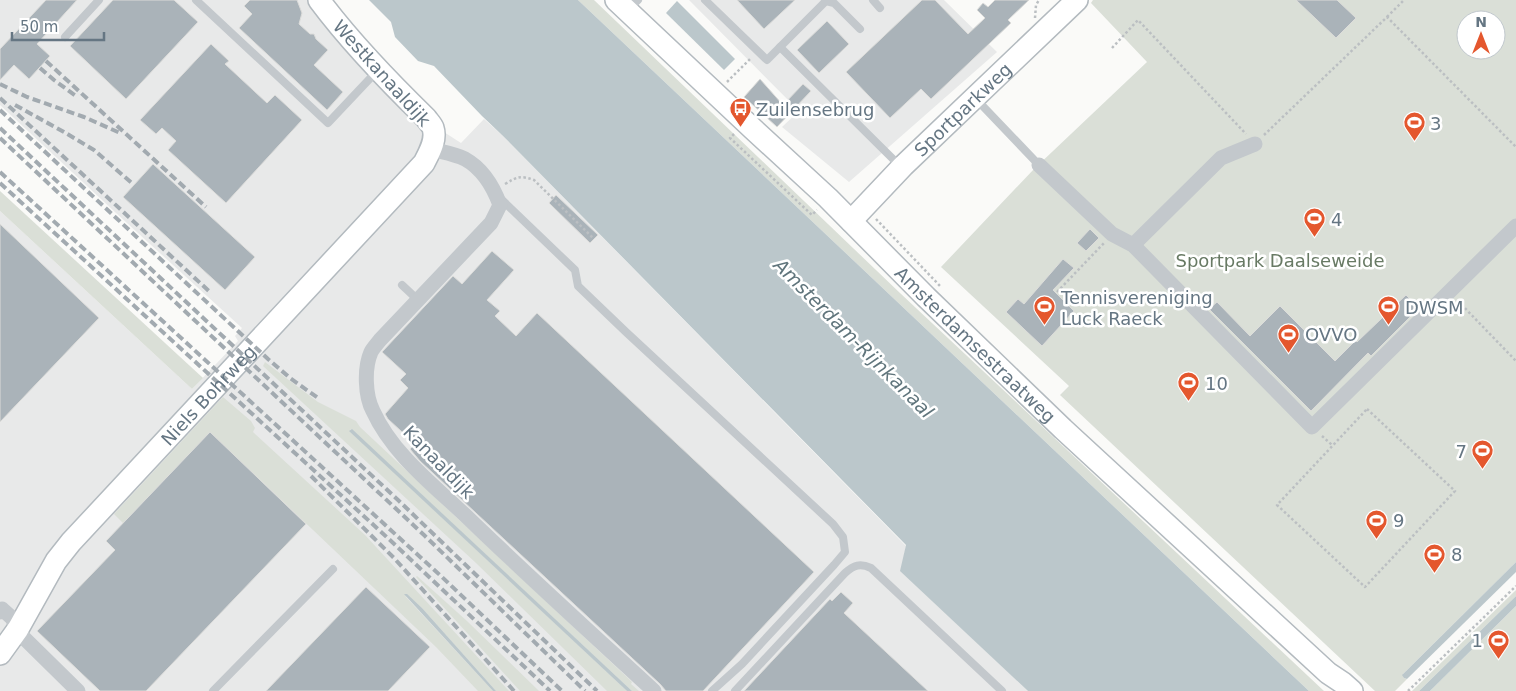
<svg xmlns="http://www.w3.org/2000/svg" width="1516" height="691" font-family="'DejaVu Sans',sans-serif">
<rect width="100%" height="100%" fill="#fafaf8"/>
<g fill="#e8e9e9">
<polygon points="0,0 310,0 433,125 461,143 484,119 502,135 906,546 901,571 1028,691 0,691 0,211 192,389 238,341 235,336 242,328 116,213 0,105"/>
<polygon points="689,0 944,0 997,52 849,182 782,127 799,111"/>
</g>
<g fill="#dadfd7" fill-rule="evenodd">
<polygon points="578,0 594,0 900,293 1324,691 1309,691"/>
<path d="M 1093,0 L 1516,0 L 1516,562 L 1403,674 L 1404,678 L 1407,679 L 1395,691 L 1375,691 L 1060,395 L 1069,386 L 941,267 L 1034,169 L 1147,62 L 1091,3 ZM 1466,20 L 1496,20 L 1496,50 L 1466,50 Z"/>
<polygon points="0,191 203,378 192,389 0,211"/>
<polygon points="265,362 318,402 356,421 360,427 629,679 632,682 631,684 639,691 632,691 351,429 350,431 627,691 607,691 476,563 263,366"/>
<polygon points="223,397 251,421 255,428 253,432 365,535 509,691 496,691 422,608 413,600 405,596 493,691 478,691 436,647 210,432 123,523 114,514"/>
<polygon points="417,576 467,621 539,691 520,691 416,577"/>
<polygon points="1516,590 1516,596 1419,691 1412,691"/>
<polygon points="1516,606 1516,691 1430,691"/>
</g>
<g fill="#bbc7cb">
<polygon points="369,0 578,0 1309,691 1028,691 900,571 906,545 502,135 482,116 434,66 418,61 395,37 391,22"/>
<polygon points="677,1 735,59 724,70 666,13"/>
<polygon points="352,429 632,691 627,691 349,431"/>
<polygon points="1516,562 1516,572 1407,679 1404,678 1402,675"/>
<polygon points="404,594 407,594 422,608 496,691 493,691"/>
<polygon points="1516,596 1516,606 1430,691 1419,691"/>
</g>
<g fill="#aab3b9" stroke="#dcdcda">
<polygon points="46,0 77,0 37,44 50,56 29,79 14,65 0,80 0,49"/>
<polygon points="113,0 174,0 198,22 126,99 70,46"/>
<polygon points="250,0 297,0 302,13 299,24 310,34 314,34 316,39 328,50 314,65 343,92 327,110 239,28 252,14 244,6"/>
<polygon points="737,0 795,0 764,29"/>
<polygon points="922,0 935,0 968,34 985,18 977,10 983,3 988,7 995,0 1029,0 1008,20 1011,23 931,99 921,89 890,118 846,72"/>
<polygon points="1296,0 1337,0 1356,18 1336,38"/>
<polygon points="827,21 849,44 819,73 797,50"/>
<polygon points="211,44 229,61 225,64 267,103 275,95 302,120 226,203 168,150 176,141 162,128 156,134 140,120"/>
<polygon points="760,79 783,105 803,84 811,91 777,127 744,97"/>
<polygon points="153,164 255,257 225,290 123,197"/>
<polygon points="556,195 598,235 590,243 549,203"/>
<polygon points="0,224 99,318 0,422"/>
<polygon points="1090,229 1099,238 1086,251 1077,243"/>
<polygon points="492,251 514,270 487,300 500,311 495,316 516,336 537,313 814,572 703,691 666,691 660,684 420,461 410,449 415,444 388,419 385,414 408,388 400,380 406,374 382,352 453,276 462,284"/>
<polygon points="1063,259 1074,268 1053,290 1074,311 1042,346 1006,312 1018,299 1024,304"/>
<polygon points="1406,295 1419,308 1371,356 1368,353 1311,411 1209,309 1217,302 1250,336 1280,306 1335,361 1356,340 1357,342"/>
<polygon points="210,432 306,524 146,691 100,691 37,631 115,550 106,541"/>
<polygon points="366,587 430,647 388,691 266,691"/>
<polygon points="841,592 853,603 844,613 928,691 744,691 830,599 832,601"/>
</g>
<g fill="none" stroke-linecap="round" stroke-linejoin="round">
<defs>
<g id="secondary">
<path id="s1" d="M 616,0 L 753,129 L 828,198 L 926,297 L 1063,429 L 1328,673 L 1343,683 L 1352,691"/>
<path id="s2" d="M 851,221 L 903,166 L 1077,0"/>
<path id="s3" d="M 0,654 L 18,629 L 56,561 L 71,542 L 424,163 C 429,153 437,140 433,128 C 432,125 428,121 426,118 C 388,81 351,43 319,0"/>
</g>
</defs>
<use href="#secondary" stroke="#b3babf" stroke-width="24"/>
<g stroke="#bbbfc2" stroke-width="2.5" stroke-dasharray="2.5 2.5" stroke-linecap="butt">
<polyline points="1387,17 1404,0"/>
<polyline points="1035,18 1036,5 1039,0"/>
<polyline points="1112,48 1138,20 1246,134"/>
<polyline points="727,82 751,58"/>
<polyline points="734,134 730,138 812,215 817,210"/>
<polyline points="1264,135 1387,17 1516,147"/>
<path d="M 505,184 C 517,177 520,175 534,180 L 594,239"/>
<polyline points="876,219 941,287"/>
<polyline points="1057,292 1104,243"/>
<polyline points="1458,301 1516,361"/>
<polygon points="1367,409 1455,491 1365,587 1277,505"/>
<polyline points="1322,436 1332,445"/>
<polyline points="1408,691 1516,586"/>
</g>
<g stroke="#c3c8cc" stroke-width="8">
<polyline points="196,0 328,123 378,70"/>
<polyline points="705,0 767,60 780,47"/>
<polyline points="825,0 826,1 780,47 894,160"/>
<polyline points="873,0 880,8"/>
<polyline points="826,1 834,3 860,29"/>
<polyline points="628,9 638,0"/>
<polyline points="65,37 99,0"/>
<polyline points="976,99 1039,165"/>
<polyline points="501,199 575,270 578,286 626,332 833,524 843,537 845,552 834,565 742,664 712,691"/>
<polyline points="402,285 418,300"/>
<polyline points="213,691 333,569"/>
<path d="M 735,691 L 845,573 C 854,565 860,563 871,568 L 1002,691"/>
</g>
<g stroke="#c3c8cc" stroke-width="15">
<path d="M 431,149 C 442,152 455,154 465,159 C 483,169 493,186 500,205 L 491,223 L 380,340 C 377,344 373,348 371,352 C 364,368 365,396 373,411 C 392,453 432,484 465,515 C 527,575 591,633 654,691"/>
<polyline points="1039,165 1112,234 1133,245 1312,427 1516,226"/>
<polyline points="1133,245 1221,158 1255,144"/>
<polyline points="0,612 2,609 12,618 21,635 78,691"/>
</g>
<use href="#secondary" stroke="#fff" stroke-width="21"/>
<g stroke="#a2aab0" stroke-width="4" stroke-dasharray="8 4" stroke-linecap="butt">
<polyline points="46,61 206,207"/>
<polyline points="40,68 54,80 76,96"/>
<polyline points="0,84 27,97 84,117 120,133"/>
<polyline points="0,98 211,293"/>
<polyline points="15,105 64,132 94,150 134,185"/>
<polyline points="0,110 268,359 290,378 318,398"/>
<polyline points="0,128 398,500 597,691"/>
<polyline points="0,138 424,535 585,691"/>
<polyline points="0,172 442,577 562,691"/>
<polyline points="0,183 391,541 550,691"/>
<polyline points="311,476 394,558 514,691"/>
</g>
</g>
<defs>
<symbol id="bus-pin" viewBox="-11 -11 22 30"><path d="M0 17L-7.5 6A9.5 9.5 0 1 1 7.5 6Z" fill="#e4572e" stroke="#fff"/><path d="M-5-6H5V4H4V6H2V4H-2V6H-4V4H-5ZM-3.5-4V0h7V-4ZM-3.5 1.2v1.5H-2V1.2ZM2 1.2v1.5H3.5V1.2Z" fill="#fff"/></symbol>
<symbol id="stadium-pin" viewBox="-11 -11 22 30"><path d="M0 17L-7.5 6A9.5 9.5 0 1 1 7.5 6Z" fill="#e4572e" stroke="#fff"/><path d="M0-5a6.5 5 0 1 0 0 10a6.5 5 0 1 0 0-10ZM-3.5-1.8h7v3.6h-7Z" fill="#fff"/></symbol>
</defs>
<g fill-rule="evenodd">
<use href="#bus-pin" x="728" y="96" width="25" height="34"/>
<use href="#stadium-pin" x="1402" y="110" width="25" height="34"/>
<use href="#stadium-pin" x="1302" y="206" width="25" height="34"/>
<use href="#stadium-pin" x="1032" y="294" width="25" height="34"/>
<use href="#stadium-pin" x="1376" y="294" width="25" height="34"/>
<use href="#stadium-pin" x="1276" y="322" width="25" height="34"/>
<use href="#stadium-pin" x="1176" y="370" width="25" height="34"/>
<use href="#stadium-pin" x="1470" y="438" width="25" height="34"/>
<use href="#stadium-pin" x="1364" y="508" width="25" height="34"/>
<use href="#stadium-pin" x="1422" y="542" width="25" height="34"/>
<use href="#stadium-pin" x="1486" y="628" width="25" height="34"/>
</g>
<g text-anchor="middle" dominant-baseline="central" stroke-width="5" stroke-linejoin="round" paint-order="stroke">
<g font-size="18" fill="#657683" stroke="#fff">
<text transform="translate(382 73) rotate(48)">Westkanaaldijk</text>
<text stroke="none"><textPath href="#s2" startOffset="158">Sportparkweg</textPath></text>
<text stroke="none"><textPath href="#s1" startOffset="498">Amsterdamsestraatweg</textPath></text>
<text stroke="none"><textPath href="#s3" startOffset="334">Niels Bohrweg</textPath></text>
<text transform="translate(439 462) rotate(46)">Kanaaldijk</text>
</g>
<g font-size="18" fill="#657683" stroke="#fff" text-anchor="start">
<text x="756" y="109">Zuilensebrug</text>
<text x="1430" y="123">3</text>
<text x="1331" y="219">4</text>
<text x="1061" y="297">Tennisvereniging<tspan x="1061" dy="21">Luck Raeck</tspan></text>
<text x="1405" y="307">DWSM</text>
<text x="1305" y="334">OVVO</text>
<text x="1205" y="383">10</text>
<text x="1467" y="451" text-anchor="end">7</text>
<text x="1393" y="520">9</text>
<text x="1451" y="554">8</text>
<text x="1483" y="640" text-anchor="end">1</text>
</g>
<g font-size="18" fill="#687a64" stroke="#fff">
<text x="1280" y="260">Sportpark Daalseweide</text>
</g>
<g font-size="19" font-style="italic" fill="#60757c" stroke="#fff">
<text transform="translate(854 338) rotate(45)">Amsterdam-Rijnkanaal</text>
</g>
</g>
<g transform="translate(1481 35)"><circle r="24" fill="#ffffff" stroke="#c1c8cd"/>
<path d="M0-4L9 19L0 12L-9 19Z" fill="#e4572e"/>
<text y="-8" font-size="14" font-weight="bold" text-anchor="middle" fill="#657683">N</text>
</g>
<path d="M12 32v8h92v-8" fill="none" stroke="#657683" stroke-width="2.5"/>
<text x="20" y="32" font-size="15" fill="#657683" stroke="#ffffff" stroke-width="4" paint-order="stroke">50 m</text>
</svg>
